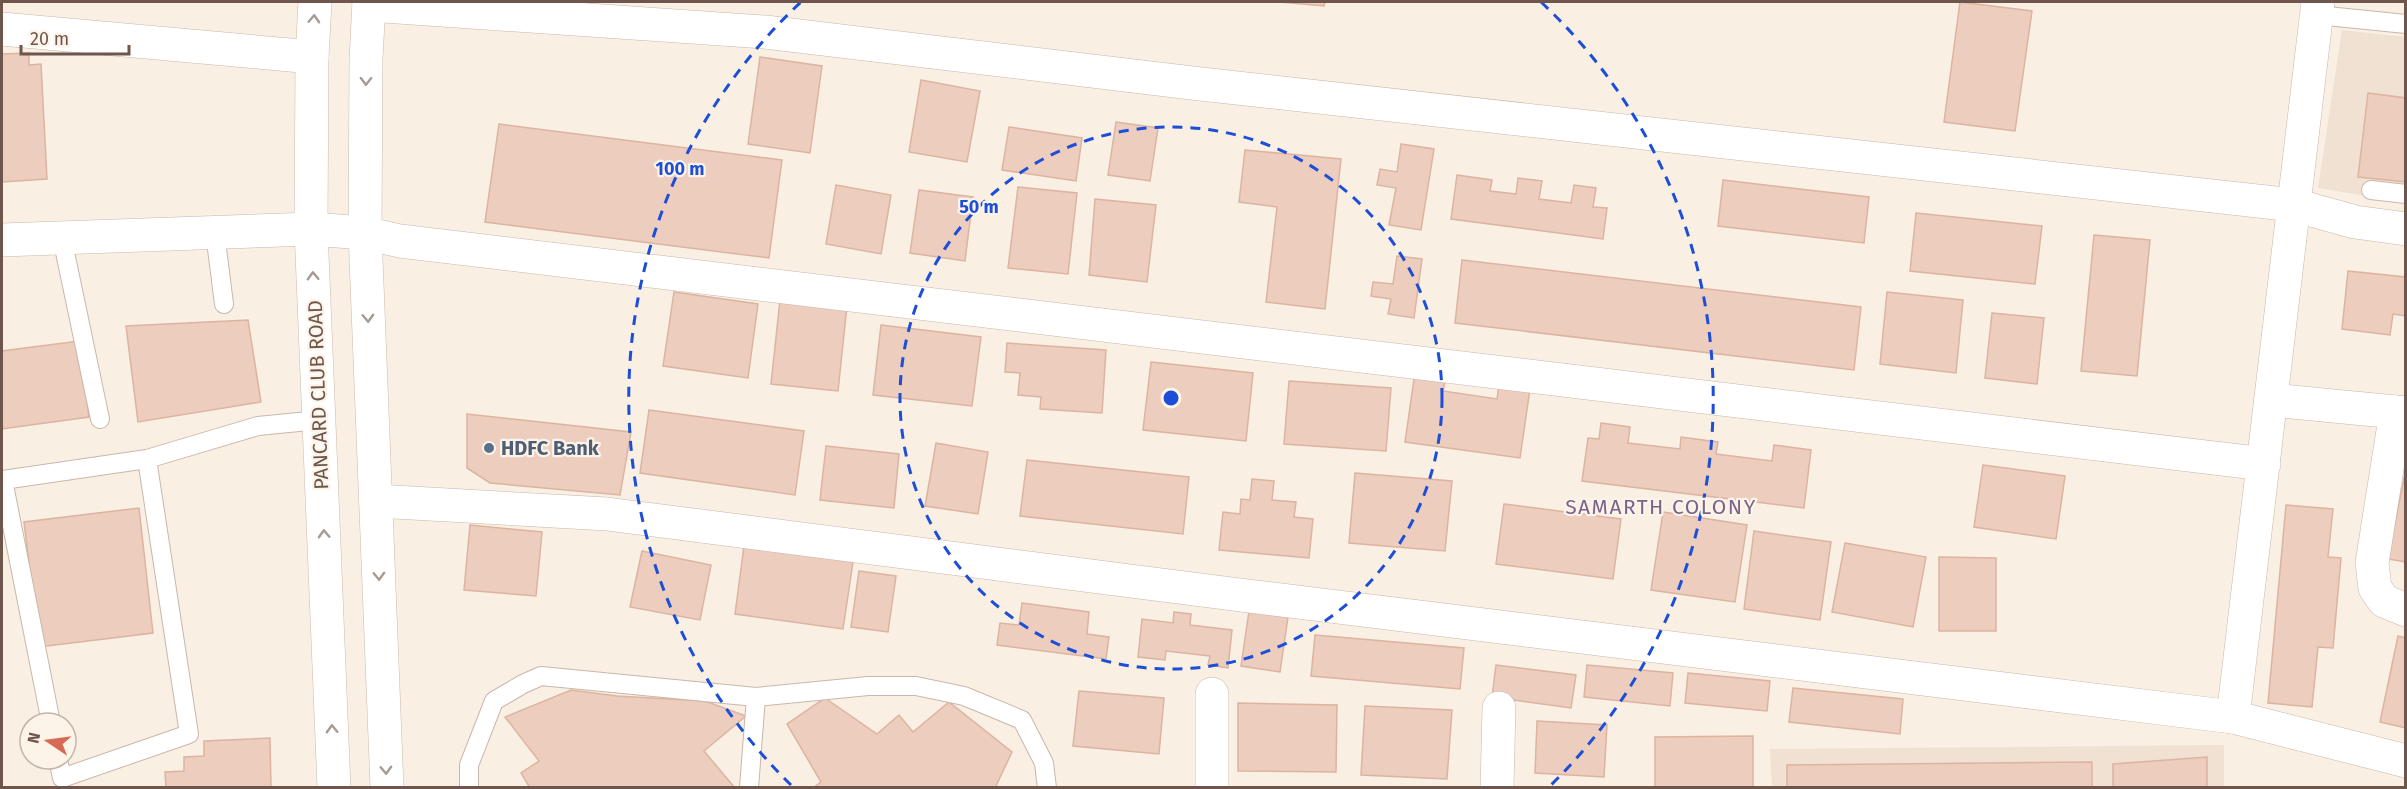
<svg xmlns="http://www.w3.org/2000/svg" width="2407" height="789" font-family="'Fira Sans',sans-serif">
<rect width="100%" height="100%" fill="#f9efe3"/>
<g fill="#f0e1d2">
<polygon points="2342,30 2405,37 2405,202 2318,188"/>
<polygon points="2224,745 2224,787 1772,787 1770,749"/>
</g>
<g fill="#eccdbe" stroke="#dcb4a0" stroke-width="1.5">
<polygon points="1280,2 1325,2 1324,6"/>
<polygon points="1960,2 2032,11 2015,131 1944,122"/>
<polygon points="29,53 29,65 41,64 47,179 2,182 2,54"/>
<polygon points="760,57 822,66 810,153 748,144"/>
<polygon points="921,80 980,91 967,162 909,152"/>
<polygon points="2368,93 2406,98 2406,182 2358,177"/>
<polygon points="1116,122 1158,128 1150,181 1108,175"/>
<polygon points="499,124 782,160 769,258 485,222"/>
<polygon points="1009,127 1082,138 1076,181 1002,170"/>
<polygon points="1401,144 1434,149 1421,230 1389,225 1396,188 1377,185 1380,169 1397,172"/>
<polygon points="1245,150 1341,159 1325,309 1266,302 1277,207 1239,202"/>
<polygon points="1457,175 1492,180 1490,191 1516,194 1518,178 1542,181 1539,199 1571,203 1574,185 1596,188 1593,207 1607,208 1603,239 1451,219"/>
<polygon points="1723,180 1869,197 1864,243 1718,226"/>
<polygon points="836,185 891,195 881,254 826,244"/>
<polygon points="1018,187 1077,193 1068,274 1008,268"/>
<polygon points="919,190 973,197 965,261 910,253"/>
<polygon points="1095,199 1156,205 1147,282 1089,275"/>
<polygon points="1916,213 2042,226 2035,284 1910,271"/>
<polygon points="2094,235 2150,240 2137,376 2081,371"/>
<polygon points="1397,256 1422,259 1414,318 1388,314 1391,299 1371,296 1373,282 1393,284"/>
<polygon points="1462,260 1861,307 1854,370 1455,323"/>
<polygon points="2348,271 2406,277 2406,316 2393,314 2390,335 2342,329"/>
<polygon points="674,292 758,304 748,378 663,366"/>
<polygon points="1887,292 1963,300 1956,373 1880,364"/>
<polygon points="780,300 847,306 838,391 771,384"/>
<polygon points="1992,313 2044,318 2037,384 1985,378"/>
<polygon points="248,320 261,402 138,422 126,326"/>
<polygon points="881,325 981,337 972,406 873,395"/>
<polygon points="79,341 89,417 2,429 2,351"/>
<polygon points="1007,343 1106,350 1102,413 1040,409 1041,397 1018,395 1020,373 1005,372"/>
<polygon points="1151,362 1253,373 1246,441 1143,430"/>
<polygon points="1415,372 1446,377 1443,391 1497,399 1499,385 1530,389 1520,458 1405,442"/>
<polygon points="1289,381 1391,388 1386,451 1284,444"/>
<polygon points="649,410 804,431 795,495 640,473"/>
<polygon points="467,414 631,432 620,495 490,483 467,468"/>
<polygon points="1601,423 1630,427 1628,443 1680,449 1681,437 1718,442 1716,454 1772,461 1774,445 1811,450 1804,508 1582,481 1588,438 1599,439"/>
<polygon points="936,443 988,452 978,514 925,506"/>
<polygon points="826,446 899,454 894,508 820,500"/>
<polygon points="1027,460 1189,477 1183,534 1020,516"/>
<polygon points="1983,465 2065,476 2056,539 1974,527"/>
<polygon points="2406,468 2406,562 2388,559"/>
<polygon points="1355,473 1452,481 1445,551 1349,543"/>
<polygon points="1252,479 1274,481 1272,500 1296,502 1294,517 1313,519 1309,558 1219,550 1223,512 1240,514 1241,499 1250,500"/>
<polygon points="1504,504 1621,519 1613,579 1496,564"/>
<polygon points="2286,505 2333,509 2328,557 2341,558 2333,648 2318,647 2312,707 2268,703"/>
<polygon points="139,508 153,633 39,647 24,522"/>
<polygon points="1663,512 1747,525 1735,602 1651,590"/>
<polygon points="470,525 542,532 536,596 464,590"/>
<polygon points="1754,531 1831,542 1820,620 1744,609"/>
<polygon points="1845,543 1926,557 1913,627 1832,612"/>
<polygon points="744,546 853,562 843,629 735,614"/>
<polygon points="642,551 711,565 700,620 630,607"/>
<polygon points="1939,557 1996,558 1996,631 1939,631"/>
<polygon points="859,571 896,576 888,632 851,627"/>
<polygon points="1022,603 1089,612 1087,634 1109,637 1106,659 997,645 1000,623 1019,625"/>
<polygon points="1249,611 1288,617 1280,672 1241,666"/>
<polygon points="1174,612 1191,614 1190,625 1232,630 1228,668 1208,665 1210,656 1166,651 1165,660 1138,657 1142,619 1173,623"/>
<polygon points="1315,635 1464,648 1460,689 1311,676"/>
<polygon points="2398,636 2406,638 2406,728 2380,722"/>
<polygon points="1496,665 1576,675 1571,708 1492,697"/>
<polygon points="1587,665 1673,673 1670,706 1584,697"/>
<polygon points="1688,673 1770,681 1767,711 1685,703"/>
<polygon points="1793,688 1903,699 1900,734 1789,722"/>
<polygon points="571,690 617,696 705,701 746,716 704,751 735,788 530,788 521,773 539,761 505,717"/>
<polygon points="1079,691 1164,698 1159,754 1073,746"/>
<polygon points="825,698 877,734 899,715 913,732 949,702 1012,752 995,788 813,788 821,782 787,724"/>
<polygon points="1238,703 1337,705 1336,772 1238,771"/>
<polygon points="1365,706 1452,710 1447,779 1361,775"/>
<polygon points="1537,721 1607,725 1604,777 1535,773"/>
<polygon points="1753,736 1753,788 1655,788 1655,737"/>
<polygon points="270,738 271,788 166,788 165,772 184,771 184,757 204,756 204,741"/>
<polygon points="2207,757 2207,788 2113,788 2113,764"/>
<polygon points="2092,762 2092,788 1787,788 1787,765"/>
</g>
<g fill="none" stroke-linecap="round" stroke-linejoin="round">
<defs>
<g id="service">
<polyline points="2317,15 2406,24"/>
<polyline points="2371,190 2406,194"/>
<polyline points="215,233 224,304"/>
<polyline points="62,238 100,419"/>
<polyline points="51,723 3,480 147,459 258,426 319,420"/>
<polyline points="58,759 62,778 189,734 147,459"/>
<polyline points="469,788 469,765 494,701 523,684 541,676 756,697 868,686 916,686 964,696 1022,720 1044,763 1047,788"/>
<polyline points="749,788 756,697"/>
</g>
<g id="minor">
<polyline points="369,5 765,32 1192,83 2294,205 2355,222 2406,229"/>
<polyline points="2,29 312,57"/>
<polyline points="2,240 311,229 365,233 400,241 2264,464"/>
<polyline points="2271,400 2406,413"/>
<polyline points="2396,412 2372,563 2375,588 2384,601 2406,610"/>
<polyline points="376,501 607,514 1248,596 2233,717 2406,761"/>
<polyline points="1212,694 1212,788"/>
<polyline points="2233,717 2318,2"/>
<polyline points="1497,788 1499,708"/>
</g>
<g id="secondary">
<polyline points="315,2 312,57 311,229 334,788"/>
<polyline points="369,2 366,59 365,233 387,788"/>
</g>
</defs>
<use href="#service" stroke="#c9b7ab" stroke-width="20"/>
<use href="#minor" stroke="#c9b7ab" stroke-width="34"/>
<use href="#secondary" stroke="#ceb9ac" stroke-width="34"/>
<use href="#service" stroke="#fff" stroke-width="18"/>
<use href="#minor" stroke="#fff" stroke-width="33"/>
<use href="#secondary" stroke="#fff" stroke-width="33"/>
</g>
<defs><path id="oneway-chevron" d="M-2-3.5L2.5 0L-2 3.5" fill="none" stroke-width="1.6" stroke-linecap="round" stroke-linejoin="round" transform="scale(1.5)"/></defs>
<g stroke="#a89a94">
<use href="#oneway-chevron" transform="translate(314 19) rotate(-87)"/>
<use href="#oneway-chevron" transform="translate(366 81) rotate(91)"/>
<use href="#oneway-chevron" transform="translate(313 276) rotate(-92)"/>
<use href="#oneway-chevron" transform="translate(368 318) rotate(88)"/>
<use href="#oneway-chevron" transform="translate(324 534) rotate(-92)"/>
<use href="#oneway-chevron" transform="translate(379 576) rotate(88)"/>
<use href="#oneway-chevron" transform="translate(332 729) rotate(-92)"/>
<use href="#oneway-chevron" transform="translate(386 770) rotate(88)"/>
</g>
<g fill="none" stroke="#1d4ed8" stroke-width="3" stroke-dasharray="10 8">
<circle cx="1171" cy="398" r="271"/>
<path d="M791 785A542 542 0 0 1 801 2M1541 2A542 542 0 0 1 1551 785"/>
</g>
<circle fill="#5c6f8a" stroke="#fdf4e9" stroke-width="2" cx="489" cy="448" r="6"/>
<g text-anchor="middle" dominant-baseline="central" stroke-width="4.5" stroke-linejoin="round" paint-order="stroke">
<g font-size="20" fill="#6e564c" stroke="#fdf4e9">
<text transform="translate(318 395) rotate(-92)">PANCARD CLUB ROAD</text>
</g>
<g font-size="20" font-weight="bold" fill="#4e5e75" stroke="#fdf4e9" text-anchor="start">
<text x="501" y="448">HDFC Bank</text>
</g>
<g font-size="21" letter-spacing="1.5" fill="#7b648b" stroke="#fdf4e9">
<text x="1661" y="507">SAMARTH COLONY</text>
</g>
</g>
<circle cx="1171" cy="398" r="9" fill="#1d4ed8" stroke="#fdf4e9" stroke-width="3"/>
<g font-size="18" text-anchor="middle" font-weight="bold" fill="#1d4ed8" stroke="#fdf4e9" stroke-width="4.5" stroke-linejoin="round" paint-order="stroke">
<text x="680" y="175">100 m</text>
<text x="979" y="213">50 m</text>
</g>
<rect width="2407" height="789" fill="none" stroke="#6e564c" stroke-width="6"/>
<g transform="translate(48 741) rotate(283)"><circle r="28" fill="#fdf4e9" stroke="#c4b5aa" stroke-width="1.5"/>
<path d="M0-4.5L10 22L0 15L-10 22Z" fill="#d76a55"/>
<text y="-9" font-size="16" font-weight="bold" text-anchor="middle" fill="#6e564c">N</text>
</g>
<path d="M21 45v9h108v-9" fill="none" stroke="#6e564c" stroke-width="3"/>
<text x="30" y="45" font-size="18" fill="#6e564c" stroke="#fdf4e9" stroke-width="4.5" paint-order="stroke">20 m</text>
</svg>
